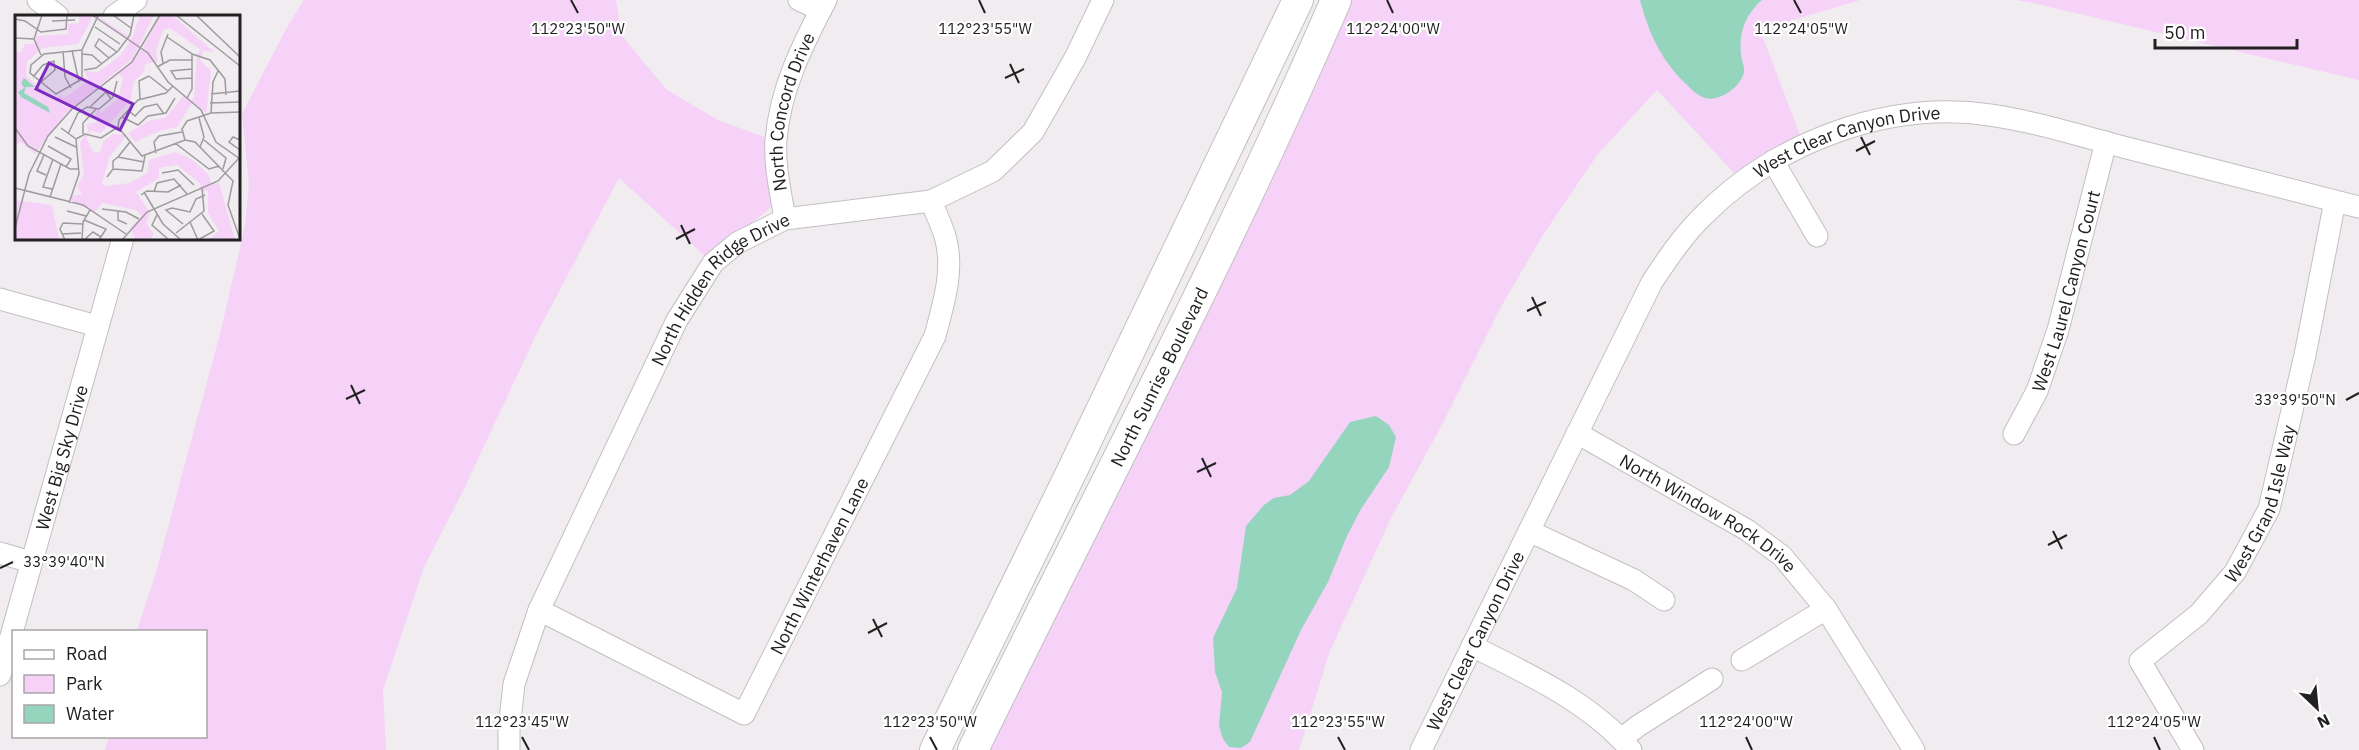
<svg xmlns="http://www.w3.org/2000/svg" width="2359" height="750" font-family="'IBM Plex Sans',sans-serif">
<rect width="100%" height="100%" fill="#f0ecf0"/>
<g fill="#f6d2f8">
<path d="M 304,0 L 616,0 L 622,36 L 667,90 L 718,120 L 767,138 L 772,206 C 753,226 724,235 705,256 L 619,178 L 537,333 L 464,489 L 424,567 L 383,690 L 386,750 L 105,750 L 109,737 L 206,736 L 206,632 L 137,631 L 156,572 L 221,330 L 245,226 L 249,184 L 242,114 L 286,29 Z"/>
<polygon points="1348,0 1860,0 1760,30 1800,135 1767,151 1734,173 1657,90 1597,155 1543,235 1502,305 1445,419 1391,518 1330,651 1299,750 985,750"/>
<polygon points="2015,0 2359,0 2359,80 2033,3"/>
</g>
<g fill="#95d5be">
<path d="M 1640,0 L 1762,0 C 1745,15 1739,32 1741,54 C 1741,60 1745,66 1744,72 C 1741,87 1720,102 1705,98 C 1697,95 1692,90 1686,84 C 1661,60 1649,34 1640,0 Z"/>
<polygon points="1376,416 1389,425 1396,437 1389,467 1361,509 1347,536 1328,582 1301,630 1250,742 1241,748 1229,747 1223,739 1219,726 1222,692 1215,672 1213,638 1237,588 1246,526 1264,505 1274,498 1290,495 1309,481 1350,422"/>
</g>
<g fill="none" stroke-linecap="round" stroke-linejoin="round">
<defs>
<g id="street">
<polyline points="38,0 58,16"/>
<polyline points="799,0 821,10"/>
<polyline points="114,16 136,0"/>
<polyline points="1773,161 1817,236"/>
<path id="s1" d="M 785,219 C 781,194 774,165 776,140 C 780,89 803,44 826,0"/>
<polyline points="0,299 97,326"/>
<path id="s2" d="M 1577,433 L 1747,530 L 1782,556 L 1826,609 L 1914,750"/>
<path id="s3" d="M 2014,434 L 2037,391 L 2058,330 L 2106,142"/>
<polyline points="1529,531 1634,580 1664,600"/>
<polyline points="0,553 31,562"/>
<path id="s4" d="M 539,610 L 744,714 L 935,336 C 943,305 954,272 946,240 C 943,227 936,214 931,201"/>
<path d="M 1472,646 C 1528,674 1590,702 1631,750"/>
<polyline points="1742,660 1826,609"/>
<path id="s5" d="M 0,675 L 123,238"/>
<polyline points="1621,739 1638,726 1712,679"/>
<path id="s6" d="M 509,750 L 509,729 L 514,684 L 539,610 L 677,320 L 713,263 L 737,243 L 785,219 L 931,201 L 993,171 L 1033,132 L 1075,58 L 1103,0"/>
<path id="s7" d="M 1421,750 L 1652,282 C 1668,258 1684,234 1705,214 C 1777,142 1888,100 1990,115 C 2038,122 2084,137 2131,149 C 2207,168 2283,188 2359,207"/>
<path id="s8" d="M 2193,750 L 2140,661 L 2199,614 L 2235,572 L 2269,509 L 2305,355 L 2335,201"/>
</g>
<g id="secondary">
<polyline points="935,750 1070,475 1298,0"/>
<path id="s9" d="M 973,750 C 1095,500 1226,255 1336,0"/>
</g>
</defs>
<use href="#street" stroke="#c2bfc3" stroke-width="23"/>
<use href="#secondary" stroke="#c2bfc3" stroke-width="32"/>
<use href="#street" stroke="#fff" stroke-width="21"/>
<use href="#secondary" stroke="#fff" stroke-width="30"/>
</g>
<path fill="none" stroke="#222122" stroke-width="2" d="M 571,0 L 578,13M 979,0 L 985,13M 1387,0 L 1393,13M 1794,0 L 1801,13M 1010,64 L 1019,83M 1005,78 L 1024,69M 1861,137 L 1870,155M 1856,151 L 1875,141M 681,225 L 690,244M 676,239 L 695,229M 1532,297 L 1541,316M 1527,311 L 1546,302M 351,385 L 360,404M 346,399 L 365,390M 2346,400 L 2359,393M 1202,458 L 1211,477M 1197,472 L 1216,463M 2053,531 L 2062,549M 2048,545 L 2067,535M 0,568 L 13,562M 873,619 L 882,637M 868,633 L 887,623M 522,737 L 529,750M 930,737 L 937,750M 1338,737 L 1345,750M 1746,737 L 1752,750M 2154,737 L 2160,750"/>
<g text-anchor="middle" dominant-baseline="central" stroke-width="4.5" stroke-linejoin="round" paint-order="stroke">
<g font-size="18" fill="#222122" stroke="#fff">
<text stroke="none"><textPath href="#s1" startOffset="110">North Concord Drive</textPath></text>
<text stroke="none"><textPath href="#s7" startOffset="772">West Clear Canyon Drive</textPath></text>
<text stroke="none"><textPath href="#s3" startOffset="153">West Laurel Canyon Court</textPath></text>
<text stroke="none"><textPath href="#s6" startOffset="519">North Hidden Ridge Drive</textPath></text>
<text stroke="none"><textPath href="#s9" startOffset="417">North Sunrise Boulevard</textPath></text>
<text stroke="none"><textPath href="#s5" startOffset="226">West Big Sky Drive</textPath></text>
<text stroke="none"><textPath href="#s8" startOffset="308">West Grand Isle Way</textPath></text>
<text stroke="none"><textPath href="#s2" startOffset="154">North Window Rock Drive</textPath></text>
<text stroke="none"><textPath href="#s4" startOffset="396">North Winterhaven Lane</textPath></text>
<text stroke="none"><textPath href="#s7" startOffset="122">West Clear Canyon Drive</textPath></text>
</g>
</g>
<g transform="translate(15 15)">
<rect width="225" height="225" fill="#f0ecf0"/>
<path d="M 64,0 L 81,0 L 117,24 L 125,0 L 139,0 L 118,43 L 49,100 L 20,139 L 6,127 L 0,131 L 0,35 L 6,38 L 10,29 L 19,29 L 21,21 L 53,19 L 53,9 L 64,8 ZM 78,1 L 115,26 L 106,40 L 83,57 L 70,56 L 73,65 L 57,78 L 48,83 L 46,79 L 42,84 L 36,82 L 11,61 L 12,47 L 27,33 L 63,29 ZM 145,0 L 158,1 L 199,37 L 188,36 L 185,45 L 196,56 L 191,99 L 178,86 L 162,112 L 144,116 L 120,127 L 113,118 L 94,143 L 87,168 L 91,171 L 115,168 L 132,158 L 134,145 L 160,137 L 176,144 L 193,159 L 196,169 L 204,168 L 220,225 L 194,225 L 204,216 L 193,198 L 193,175 L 186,177 L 185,168 L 162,150 L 144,153 L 144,163 L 121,177 L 135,198 L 131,208 L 139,219 L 135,225 L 121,225 L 115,213 L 127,201 L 121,195 L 87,188 L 80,197 L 56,186 L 56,181 L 67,179 L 62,171 L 69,159 L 65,128 L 73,117 L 72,109 L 82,107 L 80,97 L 84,94 L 86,98 L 103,84 L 108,64 L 104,58 L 127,35 ZM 155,13 L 186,35 L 182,40 L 179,82 L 176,87 L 169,81 L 150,103 L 136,105 L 109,120 L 98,119 L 88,127 L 86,136 L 79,138 L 71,123 L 76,116 L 86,118 L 116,84 L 119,66 L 129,57 L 130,49 L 143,47 L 141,37 L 148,15 ZM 0,185 L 37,190 L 44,225 L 0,225 Z" fill="#f6d2f8" fill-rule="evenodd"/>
<path d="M 9,63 L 20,72 L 11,72 L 9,78 L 33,92 L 35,98 L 6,82 L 3,77 L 9,73 L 6,68 Z" fill="#95d5be"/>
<path fill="none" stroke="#9e9b9e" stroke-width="1.5" d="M 77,0 L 133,38 L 153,67 L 186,95 L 201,127 L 225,144M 98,0 L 116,13M 161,0 L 225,51M 181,0 L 225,42M 0,4 L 10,6 L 26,17 L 51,14 L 52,0M 37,6 L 60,5M 80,12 L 105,29M 152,22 L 177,39 L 177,74 L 172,83M 0,23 L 19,24M 57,35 L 64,67M 67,35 L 29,39 L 16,50 L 15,58 L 41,79 L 67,64 L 67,35 L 83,1M 48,36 L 50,62 L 56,73M 67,39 L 77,40 L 87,49M 177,39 L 195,45 L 210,64 L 211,80M 26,40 L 19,24 L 27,0M 94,43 L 80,31 L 84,24 L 102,37M 148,48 L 146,37 L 153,19M 142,52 L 155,45 L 177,45M 69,55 L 81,53 L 103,36 L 115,20 L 119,0M 134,61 L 153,76M 18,62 L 28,50 L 39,46 L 40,55 L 25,68M 177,63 L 161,64 L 156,56 L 177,54M 196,79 L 225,76M 125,84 L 124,66 L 134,61M 195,88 L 225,87M 75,92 L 91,77 L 96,84M 113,95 L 120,101 L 129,92 L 142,89 L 149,99M 196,98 L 198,67 L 203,56M 107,102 L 123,110 L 133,101 L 151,98 L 160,83M 184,103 L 189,122 L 185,132M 103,112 L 127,141 L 170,125 L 180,127 L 218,166 L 213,190 L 225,224M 103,112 L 104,105 L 123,85 L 151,78 L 158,71M 0,113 L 13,131 L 55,154 L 64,154M 46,113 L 61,124M 53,119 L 63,98 L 72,92 L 84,94 L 98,82 L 102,66M 68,119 L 68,108 L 81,94M 40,122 L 61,132M 170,125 L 167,114 L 172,106 L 196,98 L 225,97M 189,125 L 211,143 L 208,154M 225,125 L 218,122 L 214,127 L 225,135M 160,128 L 194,154 L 204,151M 33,131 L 56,144 L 51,152M 141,138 L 139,127 L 144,121 L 167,117M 29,140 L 22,156 L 31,160M 103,142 L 115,127M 98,154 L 98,146 L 103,142 L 129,147M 147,158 L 163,155 L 179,170M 92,162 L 98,154 L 127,156 L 130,141M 0,173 L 68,190 L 111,219M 37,174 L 28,172 L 38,144M 129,177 L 148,209 L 166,225M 139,177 L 142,168 L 159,164 L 172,179M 126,180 L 132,176 L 153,177 L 166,170M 35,182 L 46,149M 54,188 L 64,159 L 61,124 L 70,119 L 86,123 L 103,112M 87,194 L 111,197 L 124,204M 52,196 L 71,201M 103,196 L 103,205 L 112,209M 142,200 L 137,210 L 154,225M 69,205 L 91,214 L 84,225M 175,207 L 183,225M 48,208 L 68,209M 48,208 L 45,214 L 50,225M 168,209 L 151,195 L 157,193 L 175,197 L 181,184 L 190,180M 0,213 L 14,159 L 33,121 L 57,94 L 117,47 L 145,0M 161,218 L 189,196 L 187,172M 47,219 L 66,218M 67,225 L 68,207 L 75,195M 69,225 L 78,217 L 86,222M 107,225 L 132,197 L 203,166 L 225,142M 183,225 L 199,216 L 187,199"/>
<path fill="#7b2cbf" fill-opacity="0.15" stroke="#7b2cbf" stroke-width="3" d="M 34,48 L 118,89 L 105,115 L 21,74 Z"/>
<rect width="225" height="225" fill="none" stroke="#222122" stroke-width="3"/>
</g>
<g font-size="15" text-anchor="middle" fill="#222122" stroke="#fff" stroke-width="4.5" stroke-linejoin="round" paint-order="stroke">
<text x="985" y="34">112°23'55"W</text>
<text x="1393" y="34">112°24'00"W</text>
<text x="1801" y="34">112°24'05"W</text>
<text x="578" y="34">112°23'50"W</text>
<text x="2295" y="405">33°39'50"N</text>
<text x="64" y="567">33°39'40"N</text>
<text x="522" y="727">112°23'45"W</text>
<text x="930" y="727">112°23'50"W</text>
<text x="1338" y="727">112°23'55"W</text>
<text x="1746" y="727">112°24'00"W</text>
<text x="2154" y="727">112°24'05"W</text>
</g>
<rect x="12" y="630" width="195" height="108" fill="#ffffff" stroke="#a7a6a7" stroke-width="1.5"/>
<rect x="24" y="650" width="30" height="9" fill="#ffffff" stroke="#a7a6a7" stroke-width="1.5"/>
<text x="66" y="660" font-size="18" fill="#222122">Road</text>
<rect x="24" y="675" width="30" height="18" fill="#f6d2f8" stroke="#a7a6a7" stroke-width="1.5"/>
<text x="66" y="690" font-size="18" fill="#222122">Park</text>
<rect x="24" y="705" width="30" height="18" fill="#95d5be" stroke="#a7a6a7" stroke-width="1.5"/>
<text x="66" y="720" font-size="18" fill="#222122">Water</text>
<g transform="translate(2317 708) rotate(154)" stroke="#ffffff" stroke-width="4.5" paint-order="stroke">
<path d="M0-4.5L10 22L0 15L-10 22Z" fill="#222122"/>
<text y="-9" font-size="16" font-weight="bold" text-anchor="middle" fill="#222122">N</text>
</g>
<path d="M2155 39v9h142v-9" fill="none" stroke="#222122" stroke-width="3"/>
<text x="2164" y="39" font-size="18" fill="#222122" stroke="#ffffff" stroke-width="4.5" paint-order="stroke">50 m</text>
</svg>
